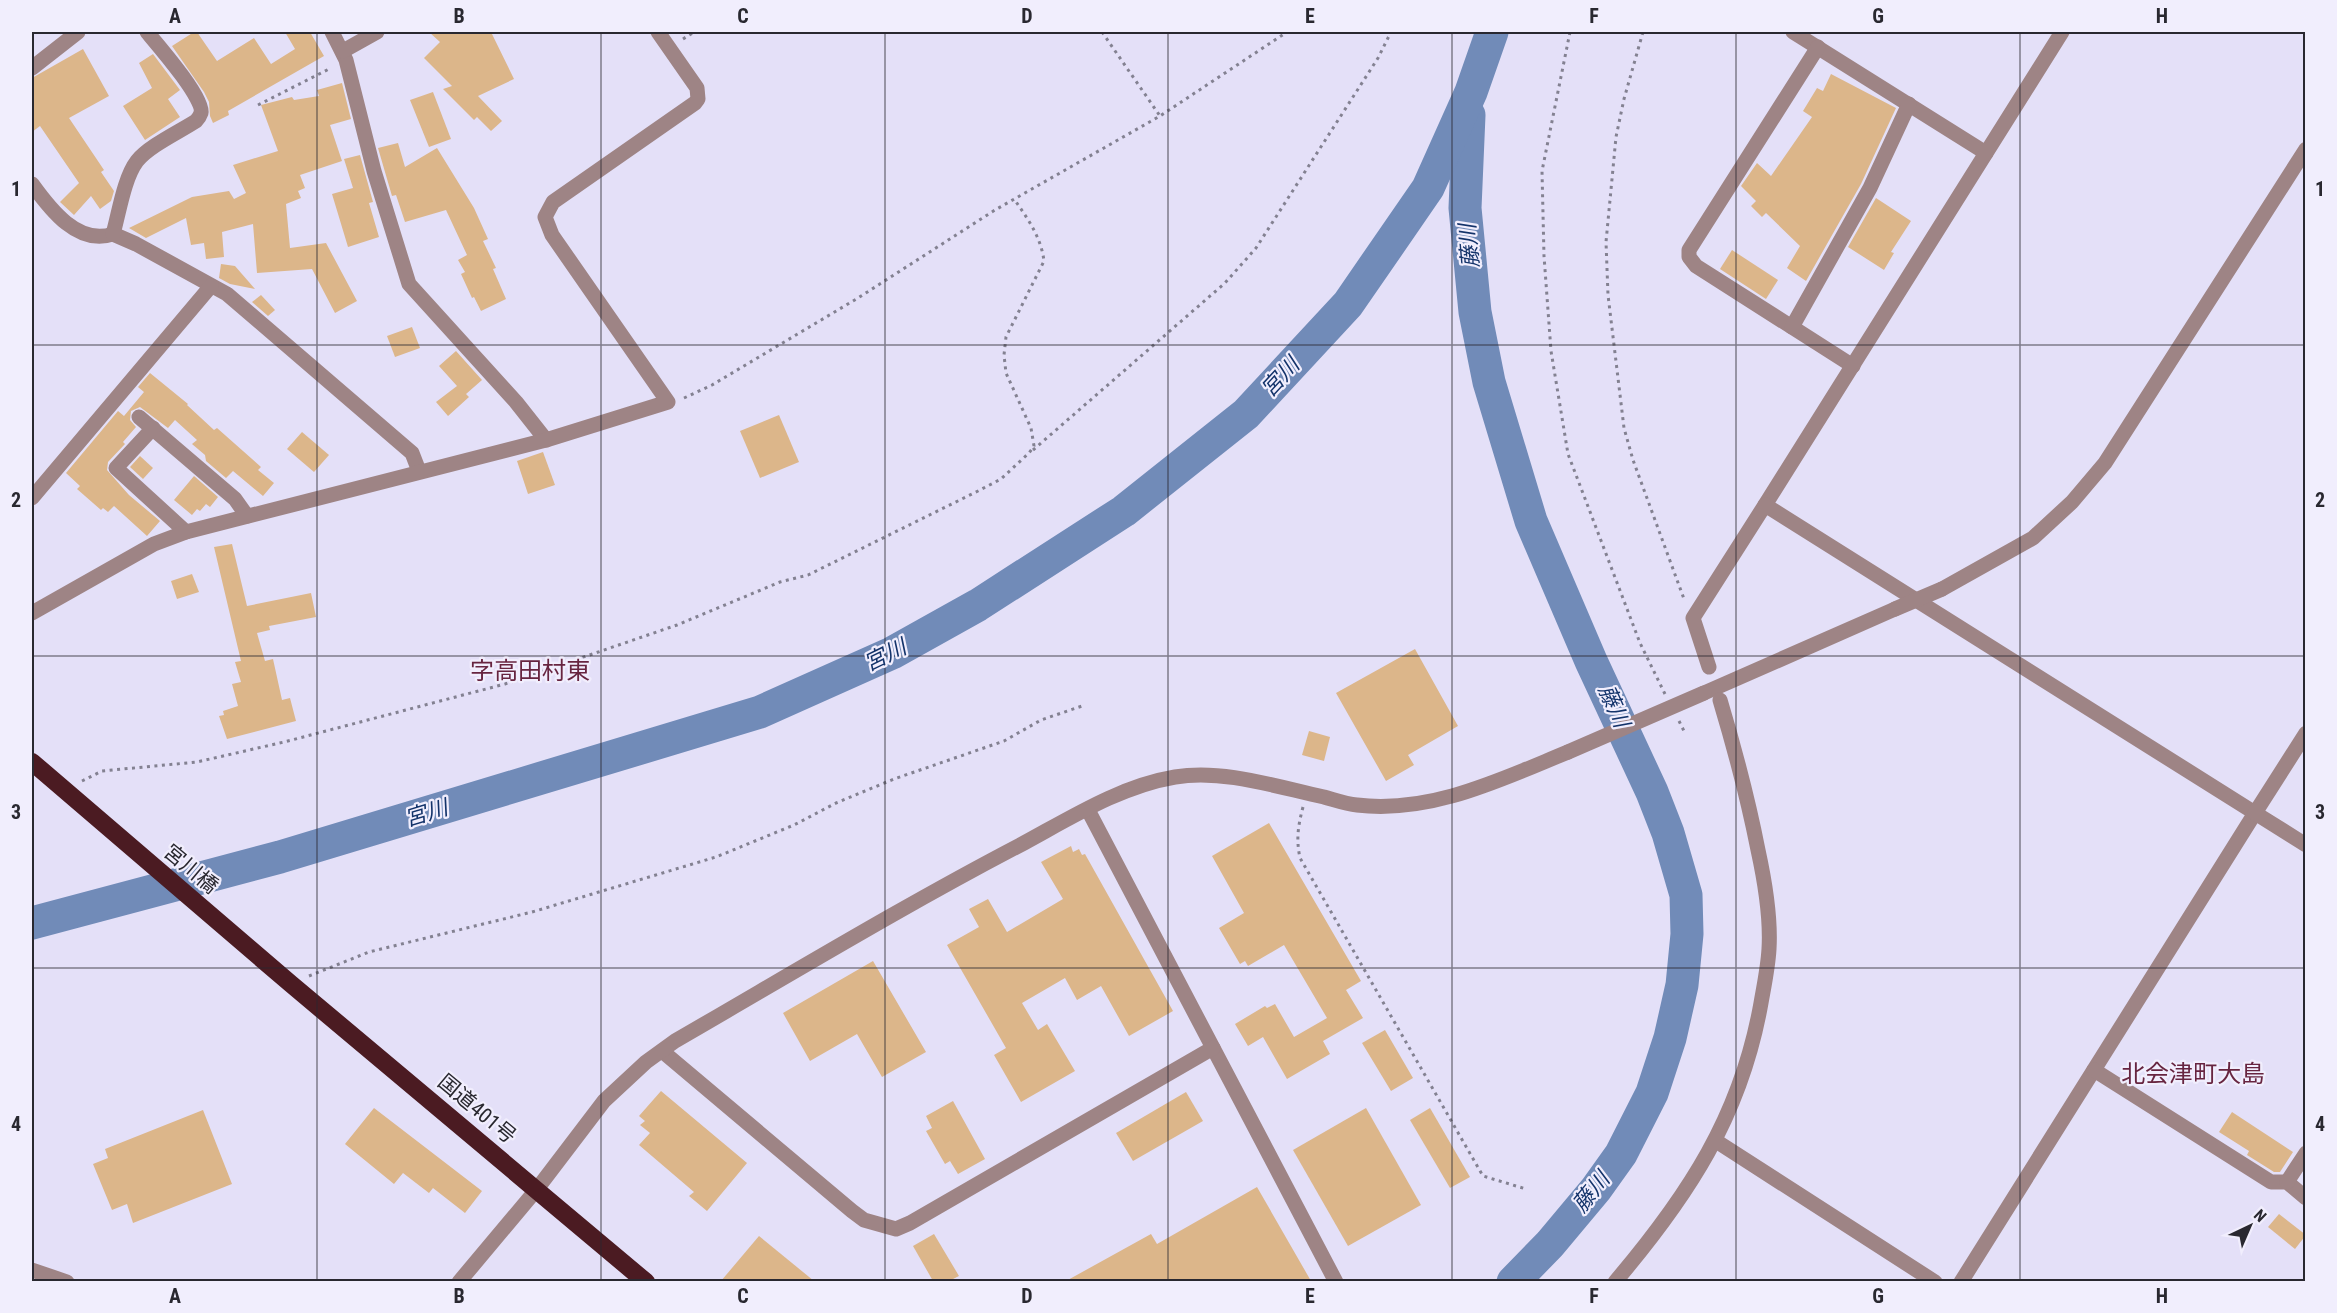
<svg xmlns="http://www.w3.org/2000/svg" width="2337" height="1313" font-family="'Roboto Condensed','Noto Sans JP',sans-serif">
<rect width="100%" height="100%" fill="#e4e0f8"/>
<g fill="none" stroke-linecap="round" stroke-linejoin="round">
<g stroke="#718bb8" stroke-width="33">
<polyline points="1469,115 1465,208 1475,312 1489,382 1531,521 1591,661 1652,792 1668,833 1686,895 1687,934 1682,985 1670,1038 1652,1093 1621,1154 1596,1189 1550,1244 1513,1282"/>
<polyline points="32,923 280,857 760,712 892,653 978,605 1124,511 1246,414 1348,304 1428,188 1471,92 1492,32"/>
</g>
</g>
<g fill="#dcb68a">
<polygon points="194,32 197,32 217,61 254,38 271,64 295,49 285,32 310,32 324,56 228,111 229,115 213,123 210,116 209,102 204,92 172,46"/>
<polygon points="429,32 491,32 514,79 478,96 502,121 491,131 477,117 474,120 443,89 452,86 424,58 440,42"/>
<polygon points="83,49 109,96 69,118 104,170 101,172 114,191 111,201 100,209 91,196 74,215 60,202 79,183 40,126 32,132 32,78"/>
<polygon points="153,54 180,90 168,99 180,117 145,140 123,106 152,88 139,63"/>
<polygon points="1831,74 1896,108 1861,184 1806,281 1787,268 1800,246 1766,213 1762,217 1751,206 1756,201 1741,186 1757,163 1771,176 1812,117 1803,111 1817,88 1823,91"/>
<polygon points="342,83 351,119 330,125 342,161 300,175 305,188 298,191 301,198 286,204 290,248 326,243 357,301 335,313 312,269 257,273 253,224 222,232 224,257 206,259 204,243 191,245 186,218 146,238 129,228 192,197 229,191 234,199 246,193 233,165 278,151 261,105 292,97 294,100 319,96 317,90"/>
<polygon points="433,92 451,139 429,147 410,100"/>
<polygon points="398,143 405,167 437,148 474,208 488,239 483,241 496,268 493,269 506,299 481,311 474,297 472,298 461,274 465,272 458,260 467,255 446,210 405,222 396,195 392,196 378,148"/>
<polygon points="360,155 373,202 369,203 379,237 348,247 332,194 353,188 344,159"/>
<polygon points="1876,198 1911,221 1891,252 1894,253 1884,270 1848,247"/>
<polygon points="1732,250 1778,280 1766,299 1720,269"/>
<polygon points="221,264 235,266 255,289 230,284 219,278"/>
<polygon points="261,295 275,310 268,316 252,302"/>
<polygon points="412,327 420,348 395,357 387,336"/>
<polygon points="456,351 482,380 466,394 469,397 448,416 436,402 457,386 439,366"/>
<polygon points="150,373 188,404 187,405 214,430 217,428 261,467 258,470 274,483 263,496 233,471 226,478 206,461 205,455 192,444 197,440 175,420 168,428 140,407 131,411 130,420 136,427 123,442 125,444 108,462 107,470 129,495 160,521 147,536 114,506 108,512 103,508 101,510 77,489 80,486 66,473 118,411 124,416 144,392 138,387"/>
<polygon points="779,415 799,462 760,478 740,431"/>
<polygon points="302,432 329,455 314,472 287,449"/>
<polygon points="543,452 555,485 528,494 517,461"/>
<polygon points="140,456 153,468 143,479 130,467"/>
<polygon points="194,476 218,497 210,507 206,504 200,511 197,509 192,515 174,500"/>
<polygon points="232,544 247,606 311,593 316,617 269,626 270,630 257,633 265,661 273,659 282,700 290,698 296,721 227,739 219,716 224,715 223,711 238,706 232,684 241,682 235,662 241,661 214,547"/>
<polygon points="192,574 199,592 177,599 171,581"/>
<polygon points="1415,649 1458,726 1408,755 1414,765 1386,781 1336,693"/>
<polygon points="1309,731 1330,737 1324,761 1302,755"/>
<polygon points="1269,823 1361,981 1346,990 1363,1018 1323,1041 1330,1054 1287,1079 1263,1037 1248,1046 1235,1024 1265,1006 1267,1008 1275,1004 1294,1037 1327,1018 1284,945 1248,966 1245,961 1240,964 1219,928 1244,913 1212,856"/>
<polygon points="1071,846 1073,852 1079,849 1082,855 1085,854 1173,1011 1129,1036 1101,986 1077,1000 1065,978 1022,1003 1038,1030 1047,1024 1075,1071 1021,1102 994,1055 1006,1048 947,945 979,927 969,909 988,899 1007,932 1063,899 1041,862"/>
<polygon points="873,961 926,1052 882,1077 857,1034 810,1061 783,1013"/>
<polygon points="1385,1030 1413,1078 1391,1091 1362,1043"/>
<polygon points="661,1091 747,1163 707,1211 689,1196 694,1192 639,1145 650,1133 640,1125 645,1121 639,1116"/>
<polygon points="1186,1092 1203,1121 1133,1161 1116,1133"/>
<polygon points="953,1101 985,1159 958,1174 950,1161 945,1164 926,1131 932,1128 926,1116"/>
<polygon points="374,1108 482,1191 465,1213 433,1188 429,1193 403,1173 394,1184 345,1144"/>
<polygon points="1366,1108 1421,1205 1348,1246 1293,1150"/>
<polygon points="1430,1108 1470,1177 1450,1188 1410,1120"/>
<polygon points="203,1110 232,1184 133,1223 127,1204 112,1210 93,1164 108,1158 105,1149"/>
<polygon points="2232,1112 2293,1152 2280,1172 2274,1172 2247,1155 2249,1151 2219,1132"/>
<polygon points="1257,1187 1311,1281 1066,1281 1151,1234 1157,1244"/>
<polygon points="2279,1214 2306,1235 2295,1249 2268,1227"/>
<polygon points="934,1234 959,1276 949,1281 933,1281 913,1246"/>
<polygon points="759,1236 814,1281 721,1281"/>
</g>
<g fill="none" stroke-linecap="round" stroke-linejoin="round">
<g stroke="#838191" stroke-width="3" stroke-dasharray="3 4.5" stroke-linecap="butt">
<polyline points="1102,32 1160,116"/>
<polyline points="1570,32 1542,171 1544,256 1551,351 1568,454 1640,643 1665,694"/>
<polyline points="1643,32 1624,99 1616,137 1606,242 1608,295 1624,428 1633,460 1684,599"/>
<polyline points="683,39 694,32"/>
<polyline points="258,105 331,68"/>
<polyline points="684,398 712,385 858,298 995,210 1160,116 1287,32"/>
<polyline points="1033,450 1225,283 1256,248 1378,58 1391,32"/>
<polyline points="1679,721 1685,733"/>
<path d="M 82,781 L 102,771 L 197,762 L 284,742 L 505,684 L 677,625 L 780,582 L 808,575 L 978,491 L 1001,479 L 1029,453 L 1034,446 L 1031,428 L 1006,373 L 1004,355 L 1006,337 L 1044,261 C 1041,237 1028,219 1014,199"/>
<path d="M 1303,807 C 1298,826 1296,839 1300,858 L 1483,1176 L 1526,1189"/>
<polyline points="309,976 369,952 532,912 716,857 794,825 836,803 894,779 1004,741 1041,720 1082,706"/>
</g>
<g stroke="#9e8485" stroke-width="15">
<polyline points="332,32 346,60 374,171 409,284 516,402 546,440"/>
<polyline points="1793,32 1986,153"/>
<polyline points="1818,47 1689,250 1689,257 1696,266 1853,366"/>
<polyline points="343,51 377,32"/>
<polyline points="32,68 78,32"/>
<path d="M 32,184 C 50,209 78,246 113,234 L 136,244 L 227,294 L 412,453 L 419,471"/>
<path d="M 113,234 C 119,213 124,178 137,161 C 149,146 179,132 196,121 C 198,119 200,116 201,113 C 205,99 157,44 147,32"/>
<polyline points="1792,327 1870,188 1909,104"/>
<polyline points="139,417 235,499 247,516"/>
<polyline points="153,428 116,468 186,532"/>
<polyline points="32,498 211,286"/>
<polyline points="1765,505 2062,32"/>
<polyline points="1942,589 2033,538 2072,502 2105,463 2306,149"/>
<polyline points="32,613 154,544 186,532 546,440 668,402 552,235 545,217 553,202 695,103 698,99 697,88 658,32"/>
<polyline points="1709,667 1693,618 1765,505 2255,813 1961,1282"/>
<polyline points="1704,693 1895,609"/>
<polyline points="2306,733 2255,813 2306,845"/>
<polyline points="1088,810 1336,1282"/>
<polyline points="662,1051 852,1211 864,1220 896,1229 910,1223 1213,1048"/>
<polyline points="2094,1070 2271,1182 2287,1182 2306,1198"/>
<polyline points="1716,1141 1935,1282"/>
<polyline points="2287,1182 2306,1153"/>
<polyline points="32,1270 67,1282"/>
<path d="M 459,1282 L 537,1189 L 604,1101 L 646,1062 L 675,1041 C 791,974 905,905 1024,843 C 1072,817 1121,786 1175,777 C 1224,769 1277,787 1324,797 C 1335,800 1346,804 1357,805 C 1431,814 1502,779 1568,752"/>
<path d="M 1615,1282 C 1688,1196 1741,1116 1761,1003 C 1764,986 1768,967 1769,949 C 1771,916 1765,882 1758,850 C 1748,799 1735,750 1720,700"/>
</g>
<polyline stroke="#4b1b22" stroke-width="18" points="32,762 291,984 646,1282"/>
<g stroke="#9e8485" stroke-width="15">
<polyline points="1895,609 1942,589"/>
<polyline points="1568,752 1704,693"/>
</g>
</g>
<path fill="none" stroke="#292830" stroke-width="1.5" stroke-opacity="0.55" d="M 317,32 L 317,1282M 601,32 L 601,1282M 885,32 L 885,1282M 1168,32 L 1168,1282M 1452,32 L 1452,1282M 1736,32 L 1736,1282M 2020,32 L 2020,1282M 32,345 L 2306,345M 32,656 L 2306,656M 32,968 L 2306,968"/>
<g text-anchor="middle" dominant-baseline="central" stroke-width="4.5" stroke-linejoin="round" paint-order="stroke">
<g font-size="21" fill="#292830" stroke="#f1eefd">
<text transform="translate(191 869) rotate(40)">宮川橋</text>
<text transform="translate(477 1109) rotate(40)">国道401号</text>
</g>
<g font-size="22" font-style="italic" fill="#13336a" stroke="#f1eefd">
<text transform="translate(1469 246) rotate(-95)">藤川</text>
<text transform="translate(1280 377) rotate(-47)">宮川</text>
<text transform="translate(885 655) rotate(-26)">宮川</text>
<text transform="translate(1614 706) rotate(66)">藤川</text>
<text transform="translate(426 813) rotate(-17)">宮川</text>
<text transform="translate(1591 1192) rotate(-51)">藤川</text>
</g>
<g font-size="24" fill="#672540" stroke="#f1eefd">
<text x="530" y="671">字高田村東</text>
<text x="2193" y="1074">北会津町大島</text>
</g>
</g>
<rect width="2337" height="1313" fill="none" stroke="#f1eefd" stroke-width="66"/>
<g transform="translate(2250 1226) rotate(44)" stroke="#f1eefd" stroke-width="4.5" paint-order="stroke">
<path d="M0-4.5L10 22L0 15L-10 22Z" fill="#292830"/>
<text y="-9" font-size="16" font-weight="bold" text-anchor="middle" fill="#292830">N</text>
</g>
<rect x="33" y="33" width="2271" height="1247" fill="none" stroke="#292830" stroke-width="2"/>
<g font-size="20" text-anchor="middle" font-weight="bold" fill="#292830">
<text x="175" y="23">A</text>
<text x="459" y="23">B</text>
<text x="743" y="23">C</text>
<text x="1027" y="23">D</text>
<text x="1310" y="23">E</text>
<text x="1594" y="23">F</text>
<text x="1878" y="23">G</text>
<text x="2162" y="23">H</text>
<text x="16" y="196">1</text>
<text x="2320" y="196">1</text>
<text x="16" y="507">2</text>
<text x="2320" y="507">2</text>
<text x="16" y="819">3</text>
<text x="2320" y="819">3</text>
<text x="16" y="1131">4</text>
<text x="2320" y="1131">4</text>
<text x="175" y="1303">A</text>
<text x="459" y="1303">B</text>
<text x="743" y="1303">C</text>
<text x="1027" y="1303">D</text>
<text x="1310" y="1303">E</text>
<text x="1594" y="1303">F</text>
<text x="1878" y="1303">G</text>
<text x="2162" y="1303">H</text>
</g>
</svg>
